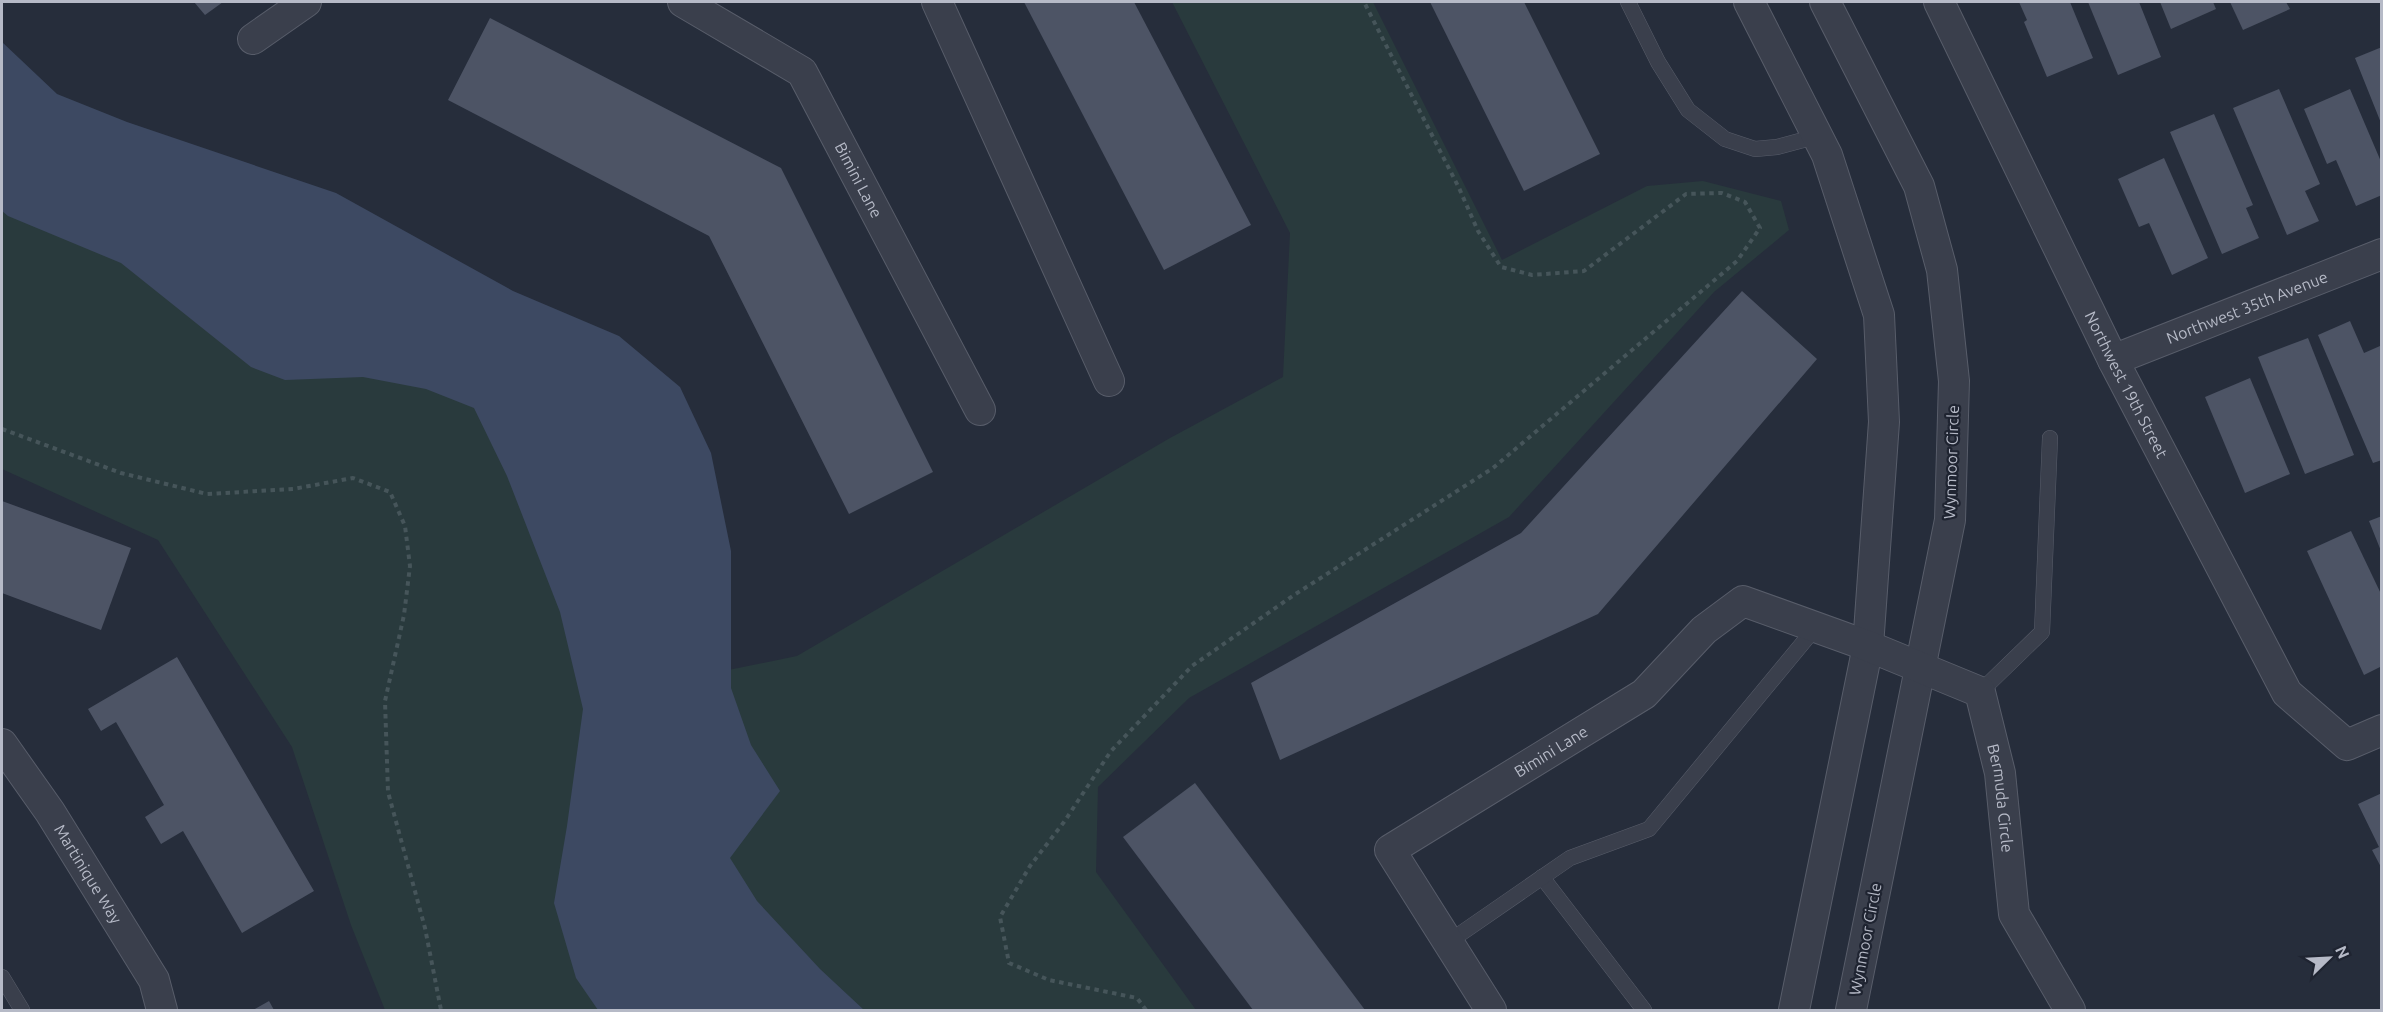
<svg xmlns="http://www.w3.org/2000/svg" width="2383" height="1012" font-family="Ubuntu,sans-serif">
<rect width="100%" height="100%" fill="#262d3b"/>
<polygon fill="#293a3d" points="1172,2 1373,2 1502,260 1647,186 1703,181 1781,201 1789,230 1714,292 1509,517 1189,698 1098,787 1096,872 1196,1010 385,1010 351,925 292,747 158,540 2,469 2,105 537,342 699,676 797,656 1170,438 1283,377 1290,233"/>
<polygon fill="#3d4962" points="2,42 57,94 127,122 336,193 513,291 619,336 680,387 711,453 731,551 731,688 751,745 780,791 730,858 757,901 820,969 864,1010 598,1010 576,978 554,903 567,826 583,709 560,612 507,476 474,408 426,389 363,377 285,380 251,367 121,263 8,216 2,211"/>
<g fill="#4d5465">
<polygon points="194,2 223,2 205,15"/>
<polygon points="1024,2 1134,2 1251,225 1164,270"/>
<polygon points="1430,2 1524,2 1600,154 1524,191"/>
<polygon points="2019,2 2070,2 2093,58 2047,77 2024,22 2027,20"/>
<polygon points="2088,2 2139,2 2161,57 2118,75"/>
<polygon points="2160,2 2213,2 2216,9 2171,29"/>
<polygon points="2230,2 2286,2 2290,9 2243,30"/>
<polygon points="490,18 781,168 933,472 849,514 709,236 448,100"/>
<polygon points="2382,47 2382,123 2381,123 2355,58"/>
<polygon points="2279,89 2320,184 2305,191 2319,221 2287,235 2233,108"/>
<polygon points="2350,89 2382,164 2382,195 2356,206 2336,160 2327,164 2304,109"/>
<polygon points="2214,114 2253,205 2246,208 2259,238 2222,254 2170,132"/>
<polygon points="2164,158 2208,258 2172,275 2149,223 2139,227 2118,179"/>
<polygon points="1742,291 1817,359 1598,614 1280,760 1251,683 1521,533"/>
<polygon points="2350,321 2364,353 2380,346 2382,349 2382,460 2373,463 2318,335"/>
<polygon points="2308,338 2354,455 2305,474 2258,357"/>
<polygon points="2250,378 2290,474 2245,493 2205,397"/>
<polygon points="2,501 131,548 101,630 2,593"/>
<polygon points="2382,516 2382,551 2381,551 2369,521"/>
<polygon points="2351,531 2382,596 2382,666 2364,675 2307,551"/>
<polygon points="177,657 314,891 242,933 183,831 161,844 145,817 164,805 116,722 101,731 88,709"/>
<polygon points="1195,783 1365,1010 1253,1010 1123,837"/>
<polygon points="2382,793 2382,869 2372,850 2379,847 2358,804"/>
<polygon points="269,1001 274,1010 253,1010"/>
</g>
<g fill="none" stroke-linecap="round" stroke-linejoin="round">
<defs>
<g id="lane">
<polyline points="1628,2 1658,62 1688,110 1725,139 1755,149 1777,147 1818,136"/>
<polyline points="1980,692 2042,632 2050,438"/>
<polyline points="1542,877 1644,1010"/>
<polyline points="1447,943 1570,858 1649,829 1816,627"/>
<polyline points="2,977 22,1010"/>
</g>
<g id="street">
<path id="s1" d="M 683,2 L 802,72 L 980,410"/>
<polyline points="937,2 1109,381"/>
<polyline points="1749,2 1827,155 1879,315 1884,422 1868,646 1794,1010"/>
<polyline points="1825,2 1919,186 1942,270 1954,381 1950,520 1851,1010"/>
<path id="s2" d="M 1939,2 L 2113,360 L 2287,693 L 2347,745 L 2382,730"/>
<polyline points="253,39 306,2"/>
<path id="s3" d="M 2113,360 L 2382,254"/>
<path id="s4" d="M 2,744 L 50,812 L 154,980 L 162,1010"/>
<path id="s5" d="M 1491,1010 L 1390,850 L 1644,694 L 1704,630 L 1743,601 L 1868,646 L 1980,692 L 2000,773 L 2014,914 L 2070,1010"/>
</g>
</defs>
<use href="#lane" stroke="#585d6a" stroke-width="16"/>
<use href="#street" stroke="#585d6a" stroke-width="32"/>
<g stroke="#46555a" stroke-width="4" stroke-dasharray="4.5 4.5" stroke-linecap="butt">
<polyline points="2,429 121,473 207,494 293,489 353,478 390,492 405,526 410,566 404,615 385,701 388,792 425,928 441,1010"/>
<polyline points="1146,1010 1137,998 1049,980 1009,963 1000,917 1030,866 1064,822 1111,751 1192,666 1294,595 1493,468 1737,261 1760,228 1745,202 1722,193 1686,194 1584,271 1532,275 1501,267 1478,231 1459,188 1364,2"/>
</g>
<use href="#lane" stroke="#3a3f4c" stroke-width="15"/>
<use href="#street" stroke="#3a3f4c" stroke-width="30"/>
</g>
<g text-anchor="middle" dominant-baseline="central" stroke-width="4.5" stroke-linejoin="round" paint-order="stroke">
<g font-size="16" fill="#b6bac7" stroke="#1f2431">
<text stroke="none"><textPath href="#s1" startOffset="260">Bimini Lane</textPath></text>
<text stroke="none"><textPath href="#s3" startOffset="144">Northwest 35th Avenue</textPath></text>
<text stroke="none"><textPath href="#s2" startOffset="426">Northwest 19th Street</textPath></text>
<text transform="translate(1951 462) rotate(-88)">Wynmoor Circle</text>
<text stroke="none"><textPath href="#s5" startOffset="378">Bimini Lane</textPath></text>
<text stroke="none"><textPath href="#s5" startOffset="986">Bermuda Circle</textPath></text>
<text stroke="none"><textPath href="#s4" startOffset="156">Martinique Way</textPath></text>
<text transform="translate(1865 939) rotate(-79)">Wynmoor Circle</text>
</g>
</g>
<rect width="2383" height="1012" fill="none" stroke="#b6bac7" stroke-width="6"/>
<g transform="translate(2329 958) rotate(66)" stroke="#1f2431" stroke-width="4.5" paint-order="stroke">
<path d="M0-4.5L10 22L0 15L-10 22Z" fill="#b6bac7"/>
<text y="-9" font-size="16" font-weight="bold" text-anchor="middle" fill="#b6bac7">N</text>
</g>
</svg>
